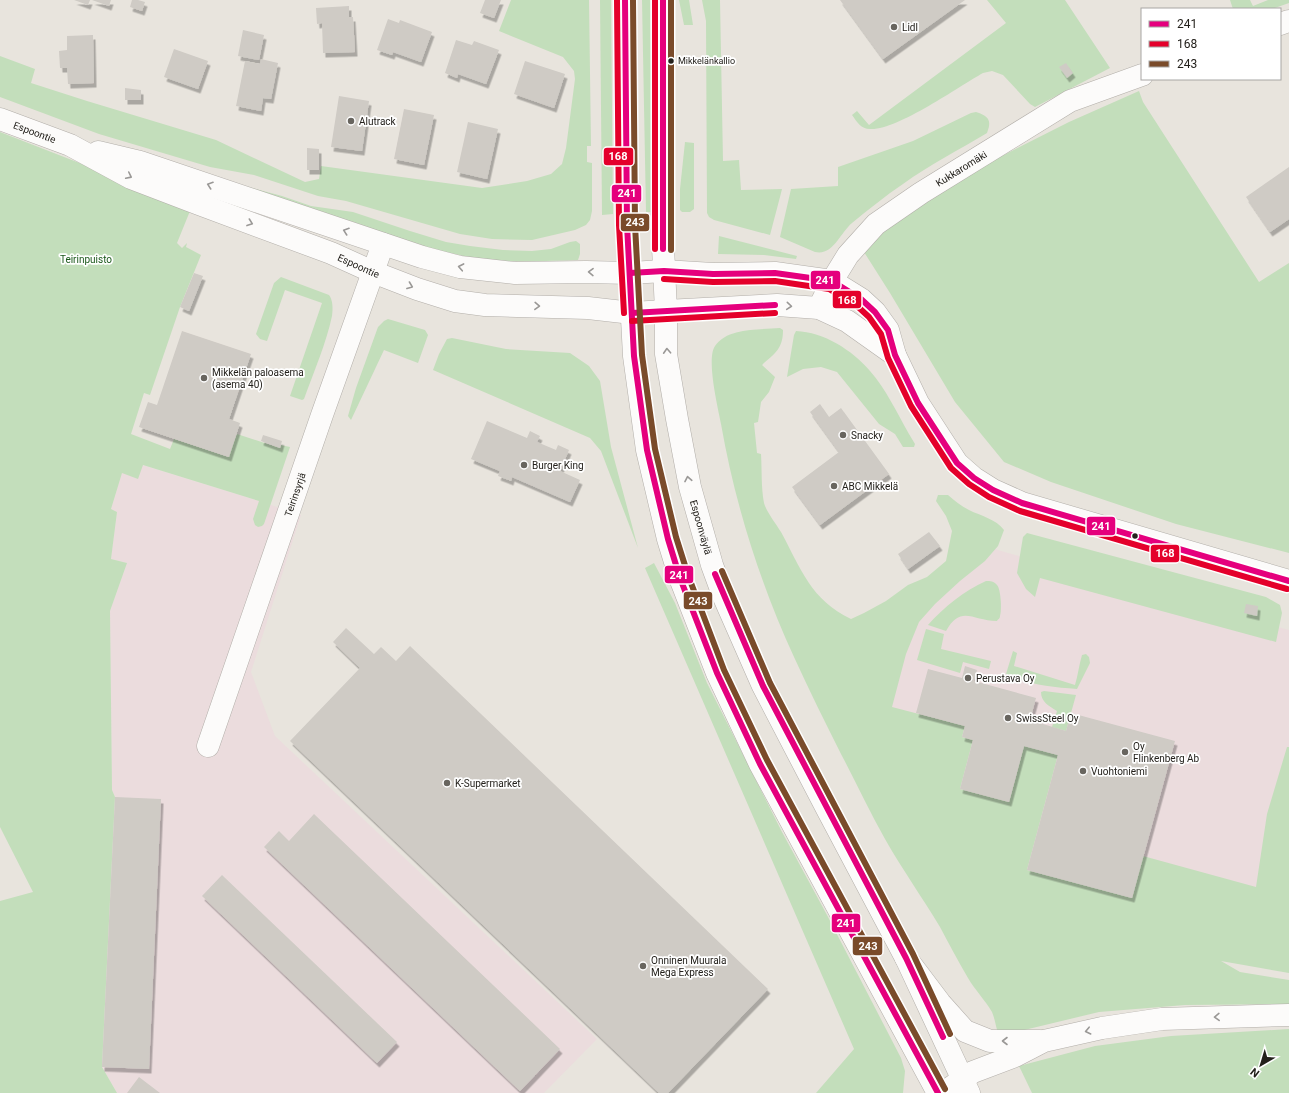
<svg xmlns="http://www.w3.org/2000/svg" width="1289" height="1093" font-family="Roboto,sans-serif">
<defs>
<filter id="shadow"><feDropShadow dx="2.5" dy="4.5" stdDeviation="0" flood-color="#0004"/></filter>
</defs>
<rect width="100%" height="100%" fill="#e8e4dd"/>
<g fill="#ebdcdd">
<polygon points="142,465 259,501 301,515 251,672 275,736 597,1039 544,1093 117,1093 102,1067 115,797 112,790 110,611 127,563 111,559 117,512 111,509 122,473"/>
<polygon points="965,540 1008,553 1289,630 1289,868 1268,949 1027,881 864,677"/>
</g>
<g fill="#c3debb">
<polygon points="511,0 589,0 591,146 587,146 587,162 592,163 592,211 590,220 586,225 575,230 532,240 492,239 460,234 346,201 318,196 254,175 210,167 99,134 0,97 0,56 35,69 31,83 87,101 216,140 305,182 319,179 321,166 482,188 527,181 551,174 562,164 566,148 575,79 574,71 563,57 499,31"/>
<polygon points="600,0 611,0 613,214 602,215"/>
<polygon points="642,0 650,0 653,212 646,212"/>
<polygon points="679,0 689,0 693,25 684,25"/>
<polygon points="702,0 720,0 723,161 739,160 741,190 782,189 780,197 770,235 714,220 709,217 707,213 706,21"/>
<path d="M 987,0 L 1065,0 L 1110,68 L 1035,107 L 1030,104 L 1003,75 L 992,71 L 983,73 C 958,87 896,131 870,129 C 861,129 857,122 852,115 L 857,111 L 869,125 L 1006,23 Z"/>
<polygon points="1230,0 1250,0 1253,6 1268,0 1289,0 1289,3 1272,9 1233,9"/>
<polygon points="1139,91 1143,102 1259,282 1289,263 1289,553 1176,524 1051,482 1004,462 955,402 890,293 864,252 884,232 914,210 998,158 1069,122"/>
<path d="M 976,112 C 989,116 992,121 987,133 C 959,150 929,165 903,184 C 885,196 868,210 852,223 C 840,233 833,256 815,252 L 780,237 L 791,189 L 838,186 L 838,167 L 913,141 L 971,113 Z"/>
<polygon points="0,132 100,171 190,211 177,243 182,248 187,243 186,247 201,255 180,307 150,395 144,393 131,434 170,449 174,439 228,457 237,434 280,448 281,445 290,447 264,524 262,526 258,527 255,525 253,519 259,501 143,465 138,479 122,473 111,509 117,512 111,559 127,563 110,611 112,790 115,797 102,1067 117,1093 0,1093 0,901 33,892 0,827"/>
<polygon points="685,142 694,143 694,209 690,212 682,212 680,210 680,189"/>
<path d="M 241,185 L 282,196 L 311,206 L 353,212 L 410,231 L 446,242 L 470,246 L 503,250 L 532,251 L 551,249 L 570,242 L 576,241 L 580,244 L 580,254 L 578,260 C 544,261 509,263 475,258 C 438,252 401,239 365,226 C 323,212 282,198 241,185 Z"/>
<polygon points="719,236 797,256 796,259 764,255 718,254"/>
<path d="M 281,277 L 329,295 C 333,300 333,309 332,316 C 326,344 314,371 304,399 L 302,400 L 290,396 L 322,303 L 285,290 L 267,341 L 260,339 L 256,334 L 274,283 Z"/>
<polygon points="388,319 425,330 428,335 418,363 384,350 351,420 348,416 356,388 378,327 384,321"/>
<path d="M 780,328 L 783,330 C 783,349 775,353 762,365 L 775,377 L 769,392 L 761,402 L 758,422 L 754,423 L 757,453 L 761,454 C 762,470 761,487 764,503 C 766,511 776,524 781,532 C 801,569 811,600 851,619 L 864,613 L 886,601 L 908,585 L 927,577 L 946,561 L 952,531 L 946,516 L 936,501 L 938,495 L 948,495 C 954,500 961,506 969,510 C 981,516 996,519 1004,530 L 998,546 L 985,561 L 960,581 L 935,604 L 919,622 L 906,654 L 892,707 L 965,726 L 962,737 L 973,740 L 960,789 L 1009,802 L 1024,746 L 1058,755 L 1027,870 L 1132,898 L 1143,856 L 1256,887 L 1267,814 L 1287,747 L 1289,747 L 1289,973 L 1221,961 L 1240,972 L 1289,980 L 1289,1004 L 1185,1005 L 1099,1012 L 999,1036 C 996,1028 995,1019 992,1012 C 985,1000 975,990 968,978 C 958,961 949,944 940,927 C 922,897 902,869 885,839 C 869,811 856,782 841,754 C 825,722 809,690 794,657 C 760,583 735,504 721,424 C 718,408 706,359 715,346 C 728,327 760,330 780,328 Z"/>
<path d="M 796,331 C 824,332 852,350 870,371 C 886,389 897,413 909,434 L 915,444 L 914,447 L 903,447 L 895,434 L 879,424 L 837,372 L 821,367 L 803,369 L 787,377 L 794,335 Z"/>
<polygon points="452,338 506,349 570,353 589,366 600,381 611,447 638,548 601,451 590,438 433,370 439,354 447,339"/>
<polygon points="1027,533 1266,597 1280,605 1282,613 1276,642 1040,578 1035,597 1026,589 1017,573 1023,537"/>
<polygon points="654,563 675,603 707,683 782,832 827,915 901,1058 905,1071 903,1093 816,1093 854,1049 645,568"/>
<path d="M 986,581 C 990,581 994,581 997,585 C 1001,589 1002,611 1000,616 C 1000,619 998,619 997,621 C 973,621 961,604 946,631 L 928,625 C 944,607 964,591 986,581 Z"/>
<polygon points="926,629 944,634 941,649 991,661 989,669 963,662 960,673 917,660"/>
<path d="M 1013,651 L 1017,653 L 1014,666 L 1075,685 C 1078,675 1079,665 1082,655 L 1086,654 L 1089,657 L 1090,663 L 1077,689 C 1052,687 1029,685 1006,674 Z"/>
<path d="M 1044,691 L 1076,695 L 1066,731 L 1052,727 L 1057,711 C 1049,706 1041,702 1041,692 Z"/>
<polygon points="1289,1029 1289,1093 1032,1093 1019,1066 1095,1046 1171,1036"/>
</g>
<g fill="#cfcbc5" filter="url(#shadow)">
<polygon points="74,0 90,0 88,5"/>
<polygon points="92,0 111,0 109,6"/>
<polygon points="132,0 138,0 145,2 142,11 130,7"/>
<polygon points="485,0 501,0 494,18 480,13"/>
<polygon points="840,0 965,0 883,59"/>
<polygon points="349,6 349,17 353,17 355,52 323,53 322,23 317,24 316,8"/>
<polygon points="388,19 399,23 400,20 432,32 421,62 393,52 392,55 377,50"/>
<polygon points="243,30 264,35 259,60 238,56"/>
<polygon points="93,35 94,83 68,84 67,68 60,68 59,51 67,50 67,36"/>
<polygon points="456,40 472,45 474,41 499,50 486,84 458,74 457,78 445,73"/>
<polygon points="174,49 208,61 198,89 164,77"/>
<polygon points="261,59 278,63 271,99 263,98 261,111 236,106 245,61 260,64"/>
<polygon points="525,61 565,74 554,108 514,94"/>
<polygon points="1066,63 1073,73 1067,78 1059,67"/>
<polygon points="125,88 141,90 141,100 125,100"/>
<polygon points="339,96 369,101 362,151 331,147"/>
<polygon points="404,109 434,115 424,165 394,159"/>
<polygon points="468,122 498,129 487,179 457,172"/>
<polygon points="307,148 319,149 319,170 307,170"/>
<polygon points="1289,167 1289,219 1270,232 1246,197"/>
<polygon points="194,273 203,276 189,311 180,307"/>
<polygon points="182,331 251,354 229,419 240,423 229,457 139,427 148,402 157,405"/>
<polygon points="820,404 829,417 841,408 889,474 820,525 792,487 839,452 810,412"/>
<polygon points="487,421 527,438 530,431 540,436 537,442 556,450 558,445 569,450 560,471 580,480 570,502 512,477 511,481 498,476 500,471 471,459"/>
<polygon points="263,435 282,441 280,448 261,441"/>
<polygon points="929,532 940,546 908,569 898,554"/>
<polygon points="1246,604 1258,606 1257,616 1244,613"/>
<polygon points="346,628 374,654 381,647 396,661 410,646 768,989 668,1093 659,1093 290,741 360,668 333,642"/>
<polygon points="965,666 977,670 974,681 1036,698 1030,720 1066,731 1071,713 1175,741 1132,898 1027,870 1058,755 1024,746 1009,802 960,789 973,740 962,737 965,726 916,713 928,669 962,678"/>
<polygon points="115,797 161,799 149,1069 102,1067"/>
<polygon points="314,814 560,1049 520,1091 264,847 279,831 289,841"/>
<polygon points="222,875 397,1042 377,1063 202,896"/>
<polygon points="139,1077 160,1093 127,1093"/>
</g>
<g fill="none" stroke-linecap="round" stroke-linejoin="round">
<defs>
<g id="minor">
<polyline points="1280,24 1289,21"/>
<polyline points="664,271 713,274 775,273 832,281 861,299 875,312 888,330 895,355 918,403 957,463 974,478 993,490 1022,503 1289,581"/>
<path id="s1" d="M 819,308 L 832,281 L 848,255 L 876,224 L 921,193 L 1070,101 L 1142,75"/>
<polyline points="666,311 777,305 819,308 847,321 895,355"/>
<path id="s2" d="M 208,746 L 322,415 L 383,244"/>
</g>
<g id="major">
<polyline points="625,0 627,225 634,356 647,450 668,539 680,578 717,673 760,764 938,1093"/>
<path id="s3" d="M 663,0 L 662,225 L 666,311 L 666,354 L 677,419 L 690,487 L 712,565 L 723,595 L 763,686 L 827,809 L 906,958 L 969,1093"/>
<path id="s4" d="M 0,119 L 70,145 L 131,178 L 199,204 L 331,253 L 373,272 L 417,289 L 455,301 L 485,305 L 588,308 L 632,313 L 666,311"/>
<polyline points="98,152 140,162 422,257 460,267 515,273 586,272 630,273 664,271"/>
</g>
<g id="highway">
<polyline points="906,958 940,1003 965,1031 990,1041 1040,1041"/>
<polyline points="943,1093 973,1072 1015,1056 1044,1041 1102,1028 1162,1019 1289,1015"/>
</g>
</defs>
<use href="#minor" stroke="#b2aea9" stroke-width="23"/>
<use href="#major" stroke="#b2aea9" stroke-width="23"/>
<use href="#highway" stroke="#b2aea9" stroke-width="23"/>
<use href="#minor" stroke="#fcfbfa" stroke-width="22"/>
<use href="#major" stroke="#fcfbfa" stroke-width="22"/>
<use href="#highway" stroke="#fcfbfa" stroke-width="22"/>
<defs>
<g id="bus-1">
<polyline points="625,0 627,225 634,356 647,450 668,539 680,578 717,673 760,764 938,1093"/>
<polyline points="663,0 663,249"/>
<polyline points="630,273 664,271 713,274 775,273 832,281 861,299 875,312 888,330 895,355 918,403 957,463 974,478 993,490 1022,503 1289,581"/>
<polyline points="632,313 775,305"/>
<polyline points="715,574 763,686 906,958 943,1037"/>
</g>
<g id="bus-2">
<polyline points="617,0 619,225 624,313"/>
<polyline points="655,0 655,249"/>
<polyline points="664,279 713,282 775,281 829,289 856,305 869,317 881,334 888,358 911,406 951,468 969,484 989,497 1020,511 1287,589"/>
<polyline points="632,321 775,313"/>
</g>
<g id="bus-3">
<polyline points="633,0 635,225 642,355 655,449 676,537 688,575 724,670 767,760 945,1089"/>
<polyline points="671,0 671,250"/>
<polyline points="722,571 770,683 913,954 950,1034"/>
</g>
</defs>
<use href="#bus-1" stroke="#fff" stroke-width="9"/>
<use href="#bus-2" stroke="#fff" stroke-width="9"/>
<use href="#bus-3" stroke="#fff" stroke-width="9"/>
<use href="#bus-1" stroke="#e5007d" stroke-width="6"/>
<use href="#bus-2" stroke="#e4002b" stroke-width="6"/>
<use href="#bus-3" stroke="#7a4b2a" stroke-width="6"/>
</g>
<defs><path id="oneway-chevron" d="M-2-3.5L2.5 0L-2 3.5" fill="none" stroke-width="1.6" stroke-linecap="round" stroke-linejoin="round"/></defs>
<g stroke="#9a9896">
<use href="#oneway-chevron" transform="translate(129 176) rotate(26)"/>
<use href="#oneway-chevron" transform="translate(210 185) rotate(-161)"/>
<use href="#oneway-chevron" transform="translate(250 223) rotate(20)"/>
<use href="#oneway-chevron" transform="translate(346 231) rotate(-161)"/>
<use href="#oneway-chevron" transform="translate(461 267) rotate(-169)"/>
<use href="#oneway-chevron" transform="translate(591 272) rotate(-179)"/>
<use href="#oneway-chevron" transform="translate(410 286) rotate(21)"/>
<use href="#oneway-chevron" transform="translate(537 306) rotate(2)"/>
<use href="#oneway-chevron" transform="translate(789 306) rotate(5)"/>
<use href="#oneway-chevron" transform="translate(667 351) rotate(-93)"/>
<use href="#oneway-chevron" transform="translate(688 479) rotate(-101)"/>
<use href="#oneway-chevron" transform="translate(1217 1017) rotate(178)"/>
<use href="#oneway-chevron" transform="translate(1088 1031) rotate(167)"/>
<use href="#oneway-chevron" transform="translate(1005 1041) rotate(-180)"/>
</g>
<g fill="#68655f" stroke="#fff" stroke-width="1.5">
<circle cx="894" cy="27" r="4"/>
<circle cx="351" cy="121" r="4"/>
<circle cx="204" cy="378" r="4"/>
<circle cx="843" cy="435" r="4"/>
<circle cx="524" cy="465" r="4"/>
<circle cx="834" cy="486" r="4"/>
<circle cx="968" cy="678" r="4"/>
<circle cx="1008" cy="718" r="4"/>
<circle cx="1125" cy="752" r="4"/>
<circle cx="1083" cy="771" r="4"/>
<circle cx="447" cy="783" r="4"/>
<circle cx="643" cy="966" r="4"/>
</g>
<g fill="#23201b" stroke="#fff" stroke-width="1.5">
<circle cx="671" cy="61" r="3.5"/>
<circle cx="1135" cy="536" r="3.5"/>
</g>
<g text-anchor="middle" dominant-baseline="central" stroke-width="3.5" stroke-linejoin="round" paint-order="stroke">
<g font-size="9" fill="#23201b" stroke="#fff" text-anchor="start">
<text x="678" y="61">Mikkelänkallio</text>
</g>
<g font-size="10" fill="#23201b" stroke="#fff" text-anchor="start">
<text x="902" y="27">Lidl</text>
<text x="359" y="121">Alutrack</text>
<text x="212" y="372">Mikkelän paloasema<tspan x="212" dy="12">(asema 40)</tspan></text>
<text x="851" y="435">Snacky</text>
<text x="532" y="465">Burger King</text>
<text x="842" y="486">ABC Mikkelä</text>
<text x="976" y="678">Perustava Oy</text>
<text x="1016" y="718">SwissSteel Oy</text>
<text x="1133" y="746">Oy<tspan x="1133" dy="12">Flinkenberg Ab</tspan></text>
<text x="1091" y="771">Vuohtoniemi</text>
<text x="455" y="783">K-Supermarket</text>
<text x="651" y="960">Onninen Muurala<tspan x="651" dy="12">Mega Express</tspan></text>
</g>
<g font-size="10" fill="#23201b" stroke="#fff">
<text stroke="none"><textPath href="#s4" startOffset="37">Espoontie</textPath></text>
<text stroke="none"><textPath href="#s1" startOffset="204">Kukkaromäki</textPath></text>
<text stroke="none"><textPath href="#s4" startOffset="388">Espoontie</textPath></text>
<text stroke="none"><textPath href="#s2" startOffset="266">Teirinsyrjä</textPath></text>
<text stroke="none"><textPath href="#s3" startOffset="531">Espoonväylä</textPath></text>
</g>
<g font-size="10" fill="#1a571a" stroke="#fff">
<text x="86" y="259">Teirinpuisto</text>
</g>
</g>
<g stroke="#fff" stroke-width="1.5">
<rect x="603" y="147" width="31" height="19" rx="4" fill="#e4002b"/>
<rect x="611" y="184" width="31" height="19" rx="4" fill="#e5007d"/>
<rect x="620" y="213" width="30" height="19" rx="4" fill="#7a4b2a"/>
<rect x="810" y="270" width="31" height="20" rx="4" fill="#e5007d"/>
<rect x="832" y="290" width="30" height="19" rx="4" fill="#e4002b"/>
<rect x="1086" y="516" width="30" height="20" rx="4" fill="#e5007d"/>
<rect x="1150" y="544" width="30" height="19" rx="4" fill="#e4002b"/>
<rect x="664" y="565" width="30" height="19" rx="4" fill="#e5007d"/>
<rect x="683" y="591" width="30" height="19" rx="4" fill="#7a4b2a"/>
<rect x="831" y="913" width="30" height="20" rx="4" fill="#e5007d"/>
<rect x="852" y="936" width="31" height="20" rx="4" fill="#7a4b2a"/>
</g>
<g font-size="11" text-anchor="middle" font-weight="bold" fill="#fff">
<text x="618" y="160">168</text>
<text x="627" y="197">241</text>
<text x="635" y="226">243</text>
<text x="825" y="284">241</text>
<text x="847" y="304">168</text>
<text x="1101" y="530">241</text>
<text x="1165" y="557">168</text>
<text x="679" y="579">241</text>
<text x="698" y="605">243</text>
<text x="846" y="927">241</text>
<text x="868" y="950">243</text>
</g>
<rect x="1141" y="8" width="140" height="72" fill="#ffffff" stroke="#a7a6a4"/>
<rect x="1149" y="21" width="20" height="6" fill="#e5007d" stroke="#a7a6a4"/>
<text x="1177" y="28" font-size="12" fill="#23201b">241</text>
<rect x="1149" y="41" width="20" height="6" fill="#e4002b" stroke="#a7a6a4"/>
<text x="1177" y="48" font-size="12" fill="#23201b">168</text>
<rect x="1149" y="61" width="20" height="6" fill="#7a4b2a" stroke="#a7a6a4"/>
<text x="1177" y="68" font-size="12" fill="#23201b">243</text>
<g transform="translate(1261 1065) rotate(218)" stroke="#ffffff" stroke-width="3" paint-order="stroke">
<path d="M0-3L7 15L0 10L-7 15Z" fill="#23201b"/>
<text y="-6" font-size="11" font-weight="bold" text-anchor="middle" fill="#23201b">N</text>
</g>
</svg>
